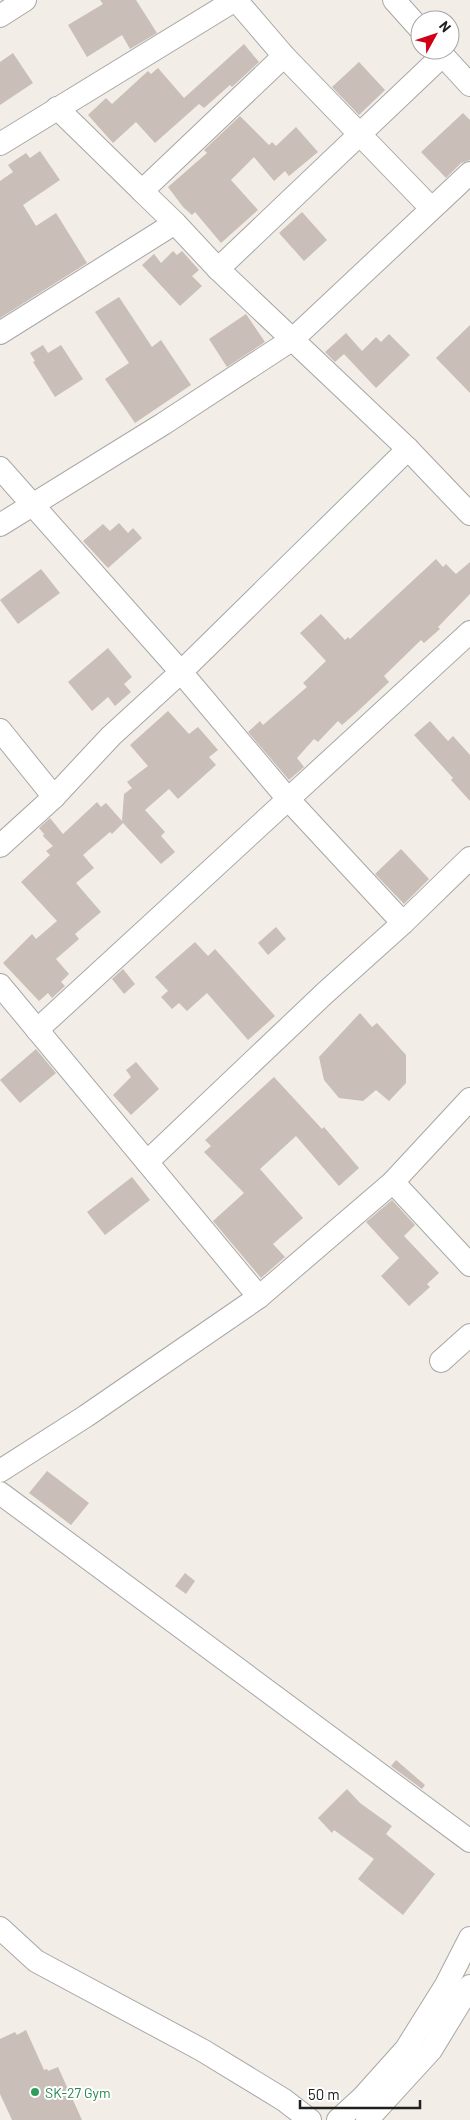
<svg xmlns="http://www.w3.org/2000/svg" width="470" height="2120" font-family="Barlow,sans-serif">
<rect width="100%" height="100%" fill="#f2ede6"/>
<g fill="#cabeb8">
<polygon points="100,0 136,0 157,33 130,49 122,35 87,57 68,25 103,4"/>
<polygon points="244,44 259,62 232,87 230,85 204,108 199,104 155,143 136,122 113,143 88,115 106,98 112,104 148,71 151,74 158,68 184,98"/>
<polygon points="13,53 33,83 0,105 0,62"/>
<polygon points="359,62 385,90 359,115 332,87"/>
<polygon points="463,113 470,120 470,160 461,163 446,178 421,152"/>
<polygon points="240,116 269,145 272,142 276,146 296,127 318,152 289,176 285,171 274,181 254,157 231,180 258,210 221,243 195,212 192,215 183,207 168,187 207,153 204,150"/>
<polygon points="40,151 60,180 23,205 36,226 56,213 87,263 0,318 0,181 13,172 8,165 26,153 30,158"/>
<polygon points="302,212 327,240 304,261 279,233"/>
<polygon points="173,251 177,255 182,251 199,270 192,276 202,286 180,306 142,265 154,254 161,263"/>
<polygon points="119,297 152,347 161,340 191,385 135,423 105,379 129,363 95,312"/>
<polygon points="246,314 265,342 227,367 209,339"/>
<polygon points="470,325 470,393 436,358"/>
<polygon points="346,333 362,351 376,337 381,342 389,334 410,355 376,388 344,354 335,362 325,352"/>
<polygon points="43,345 48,353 61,345 83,379 55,397 33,362 35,361 30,353"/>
<polygon points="119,523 128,533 133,528 142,538 108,568 83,541 103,524 110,531"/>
<polygon points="436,559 443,567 446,564 456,574 470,562 470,594 438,627 440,629 424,643 421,640 384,676 389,682 358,711 342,725 338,721 318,742 314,739 297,758 304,767 289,780 248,732 260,721 263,725 307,687 303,683 326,661 300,633 321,614 345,640 348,637 350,639"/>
<polygon points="41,569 60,593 18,624 0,600"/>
<polygon points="108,648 132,677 124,684 131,692 115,706 108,697 92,711 68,682"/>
<polygon points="168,711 189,734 198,727 218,750 209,757 216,765 178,799 169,789 145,810 165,832 161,836 175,852 161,864 123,823 112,834 110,832 83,855 94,868 76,883 101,912 75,934 79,939 56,959 69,974 61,982 65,986 52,998 48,993 39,1001 3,963 32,934 36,939 57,921 21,882 50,855 46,851 53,846 43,836 44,834 39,828 50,818 63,834 97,802 101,807 106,803 122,821 124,794 132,788 127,782 148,766 130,745"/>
<polygon points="430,721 448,741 453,736 470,755 470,801 451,780 453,778 414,735"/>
<polygon points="401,849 429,879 404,904 375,874"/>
<polygon points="276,927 286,939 268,955 258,943"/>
<polygon points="195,942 208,956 215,949 275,1016 248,1040 207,993 187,1011 179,1003 172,1009 161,997 168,991 155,977"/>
<polygon points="123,969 135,984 124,994 112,979"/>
<polygon points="360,1013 372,1027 377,1023 406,1055 406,1083 389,1101 376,1090 363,1101 339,1098 324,1080 319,1057"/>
<polygon points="36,1049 56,1073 20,1103 0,1080"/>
<polygon points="136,1062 159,1089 131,1115 113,1095 131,1077 126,1070"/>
<polygon points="274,1077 322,1129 324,1127 359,1168 339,1186 296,1136 260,1169 303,1218 273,1244 285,1257 261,1278 213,1221 244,1193 204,1152 211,1146 205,1140"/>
<polygon points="132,1177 150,1200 105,1235 87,1212"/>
<polygon points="392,1200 415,1225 404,1236 439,1273 427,1284 430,1287 409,1306 381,1276 399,1258 366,1222"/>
<polygon points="47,1471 89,1503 71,1525 29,1493"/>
<polygon points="185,1573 195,1581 186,1594 175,1586"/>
<polygon points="396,1760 425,1785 422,1789 391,1766"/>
<polygon points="347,1789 360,1803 392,1826 386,1834 435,1874 403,1915 358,1879 374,1859 334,1830 332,1833 318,1818"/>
<polygon points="26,2030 44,2070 47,2069 48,2071 58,2067 82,2120 12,2120 0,2094 0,2039 15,2032 17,2035"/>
</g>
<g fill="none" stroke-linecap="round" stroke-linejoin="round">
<defs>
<g id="minor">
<polyline points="236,0 284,56 431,208"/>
<polyline points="394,0 420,29"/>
<polyline points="0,16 25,0"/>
<polyline points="438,50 470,85"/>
<polyline points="57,108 142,191 284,56"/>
<polyline points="0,144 235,0"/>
<polyline points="175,223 218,269 443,55"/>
<polyline points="218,269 408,449 470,514"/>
<polyline points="0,333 175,223 142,191"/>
<polyline points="0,468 181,672 288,799 403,923"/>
<polyline points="0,525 163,424 293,339 470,173"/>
<polyline points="0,730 54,797"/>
<polyline points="0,846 54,797 111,736 181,672 408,449"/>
<polyline points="0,985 259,1297"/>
<polyline points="37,1030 470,632"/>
<polyline points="147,1162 325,993 403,923 470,858"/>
<polyline points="393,1182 470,1265"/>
<polyline points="441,1361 470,1335"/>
<polyline points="0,1471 86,1416 259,1297 393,1182 470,1099"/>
<polyline points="0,1493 470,1841"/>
<polyline points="0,1928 36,1961 202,2050 284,2100 310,2120"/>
<polyline points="338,2120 363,2097 406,2049 446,1985 470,1938"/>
<polyline points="367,2120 431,2050 470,1986"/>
</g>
</defs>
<use href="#minor" stroke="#a7a7a7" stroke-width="24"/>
<use href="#minor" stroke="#fff" stroke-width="22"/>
</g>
<circle fill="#2e9e5b" stroke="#fff" stroke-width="2" cx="35" cy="2092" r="5"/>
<g text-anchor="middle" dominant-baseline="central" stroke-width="4" stroke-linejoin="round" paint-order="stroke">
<g font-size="14" fill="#27864d" stroke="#fff" text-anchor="start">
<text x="45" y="2092">SK-27 Gym</text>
</g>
</g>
<g transform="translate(435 35) rotate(50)"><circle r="24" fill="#ffffff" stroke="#a6a6a6"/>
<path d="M0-4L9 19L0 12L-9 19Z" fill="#d10016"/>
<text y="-8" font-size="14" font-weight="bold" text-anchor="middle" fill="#202020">N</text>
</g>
<path d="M300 2100v8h120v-8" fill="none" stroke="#202020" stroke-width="2.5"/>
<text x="308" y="2100" font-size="15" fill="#202020" stroke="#ffffff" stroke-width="4" paint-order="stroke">50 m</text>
</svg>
